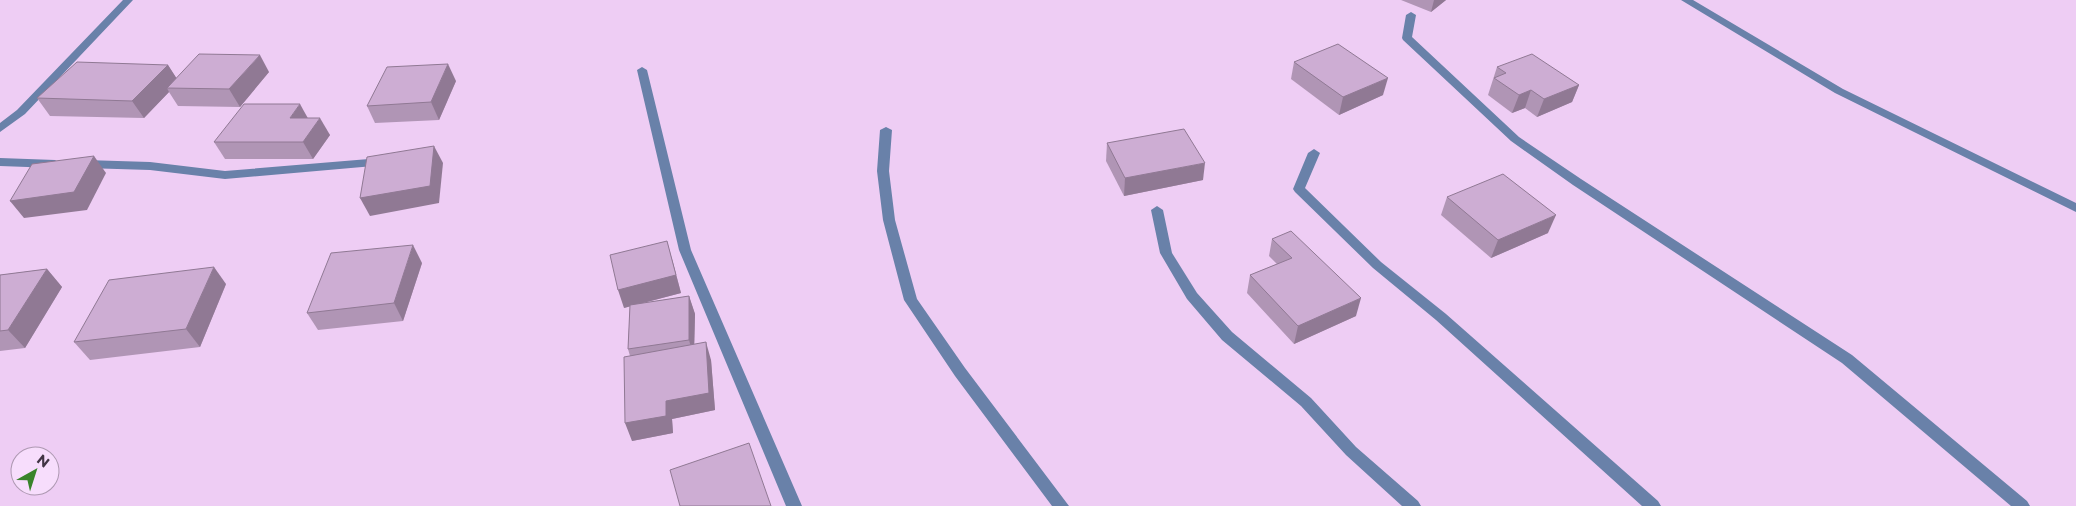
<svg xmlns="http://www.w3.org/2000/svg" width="2076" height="506" font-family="Montserrat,sans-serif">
<rect width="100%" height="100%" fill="#eecdf4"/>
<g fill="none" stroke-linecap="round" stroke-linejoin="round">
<g fill="#6981a9" fill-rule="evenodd">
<polygon points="123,0 133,0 25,114 0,132 0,123 17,110"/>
<polygon points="1681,0 1693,0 1843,89 2076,203 2076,212 1835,93"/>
<polygon points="1411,12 1416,15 1412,37 1519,137 1581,179 1852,355 2027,501 2030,506 2011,506 1842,363 1573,185 1511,141 1403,40 1402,38 1406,15"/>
<polygon points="642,67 647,70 691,250 802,506 786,506 679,250 637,70"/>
<polygon points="886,127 892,130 889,171 895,220 917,299 965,368 1069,506 1052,506 955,376 904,300 883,220 877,171 880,130"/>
<polygon points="1314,149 1320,153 1305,188 1381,262 1446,314 1658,501 1661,506 1642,506 1436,320 1373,268 1295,192 1293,189 1308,153"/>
<polygon points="0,158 55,160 61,164 55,168 0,166"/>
<polygon points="381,158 387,162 385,165 225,179 150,170 85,168 79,164 85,160 150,162 225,171"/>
<polygon points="1157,206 1163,210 1172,253 1197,293 1232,332 1311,398 1356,447 1418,501 1421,506 1402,506 1346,455 1301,406 1222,340 1187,299 1160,253 1151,210"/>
</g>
</g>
<g fill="#b095b5">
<polygon points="1401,0 1446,0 1431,12"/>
<polygon points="1294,62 1383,95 1339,115 1291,79"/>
<polygon points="168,65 176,78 269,72 240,107 178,106 169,92 144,118 50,116 37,98"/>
<polygon points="1497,67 1579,85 1572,102 1537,117 1525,108 1512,113 1488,95"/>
<polygon points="456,81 439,120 375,123 367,106"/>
<polygon points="307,118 330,135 313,159 225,159 214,142"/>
<polygon points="1107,143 1203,180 1124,196 1106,161"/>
<polygon points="1447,197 1548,233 1491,258 1441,215"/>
<polygon points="1272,239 1356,316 1294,344 1247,293 1250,275 1277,264 1269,256"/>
<polygon points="672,259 681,293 643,303 689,296 695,314 694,344 711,360 715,410 672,419 673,433 632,441 630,356 628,349 630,306 624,308"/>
<polygon points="422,263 403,321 318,330 307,313"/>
<polygon points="47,269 62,287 25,348 0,351 0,275"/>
<polygon points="226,284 200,347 90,360 74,342"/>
</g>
<g fill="#907994">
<polygon points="1434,0 1446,0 1431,12"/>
<polygon points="260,55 269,72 240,107 229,89"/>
<polygon points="448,64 456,81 439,120 431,102"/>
<polygon points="168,65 179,82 167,88 169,92 144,118 132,101"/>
<polygon points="1388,78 1383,95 1339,115 1343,97"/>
<polygon points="1579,85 1572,102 1537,117 1544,99"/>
<polygon points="1531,90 1525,108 1512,113 1519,95"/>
<polygon points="300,104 310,122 290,118"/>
<polygon points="320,118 330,135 313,159 303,142"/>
<polygon points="434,146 443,163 439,203 370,216 360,198"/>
<polygon points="94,156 106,173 87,210 24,218 10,201"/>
<polygon points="1205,163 1203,180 1124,196 1125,178"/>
<polygon points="1556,215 1548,233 1491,258 1498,240"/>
<polygon points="667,241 681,293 624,308 618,290"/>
<polygon points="413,245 422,263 403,321 394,303"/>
<polygon points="214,267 226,284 200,347 186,329"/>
<polygon points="47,269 62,287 25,348 8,330"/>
<polygon points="689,296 695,314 694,358 689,340"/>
<polygon points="1361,298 1356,316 1294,344 1298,326"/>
<polygon points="706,342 711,360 715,410 672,419 673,433 632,441 625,423 666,401"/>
</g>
<g fill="#cdadd3" stroke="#907994">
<polygon points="1338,44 1388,78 1343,97 1294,62"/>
<polygon points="199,54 260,55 229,89 167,88"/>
<polygon points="1532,54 1579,85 1544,99 1531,90 1519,95 1494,78 1506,73 1497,67"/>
<polygon points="77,62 168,65 132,101 37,98"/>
<polygon points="448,64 431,102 367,106 387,67"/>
<polygon points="244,104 300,104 290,118 320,118 303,142 214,142"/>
<polygon points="1184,129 1205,163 1125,178 1107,143"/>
<polygon points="434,146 430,186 360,198 367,157"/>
<polygon points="94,156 74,192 10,201 32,164"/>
<polygon points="1503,174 1556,215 1498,240 1447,197"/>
<polygon points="1291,231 1361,298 1298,326 1250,275 1292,258 1272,239"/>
<polygon points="667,241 676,275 618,290 610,255"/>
<polygon points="413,245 394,303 307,313 331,253"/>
<polygon points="214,267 186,329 74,342 109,280"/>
<polygon points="47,269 8,330 0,331 0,275"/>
<polygon points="689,296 689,340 628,349 630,305"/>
<polygon points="706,342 709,393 666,401 666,416 625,423 624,357"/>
<polygon points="749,443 771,506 680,506 670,470"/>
</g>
<g transform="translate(35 471) rotate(39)"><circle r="24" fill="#f7ddfc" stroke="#ae99b2"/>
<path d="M0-4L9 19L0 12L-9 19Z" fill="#39832b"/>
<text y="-8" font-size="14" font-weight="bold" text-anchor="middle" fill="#413444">N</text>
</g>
</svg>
